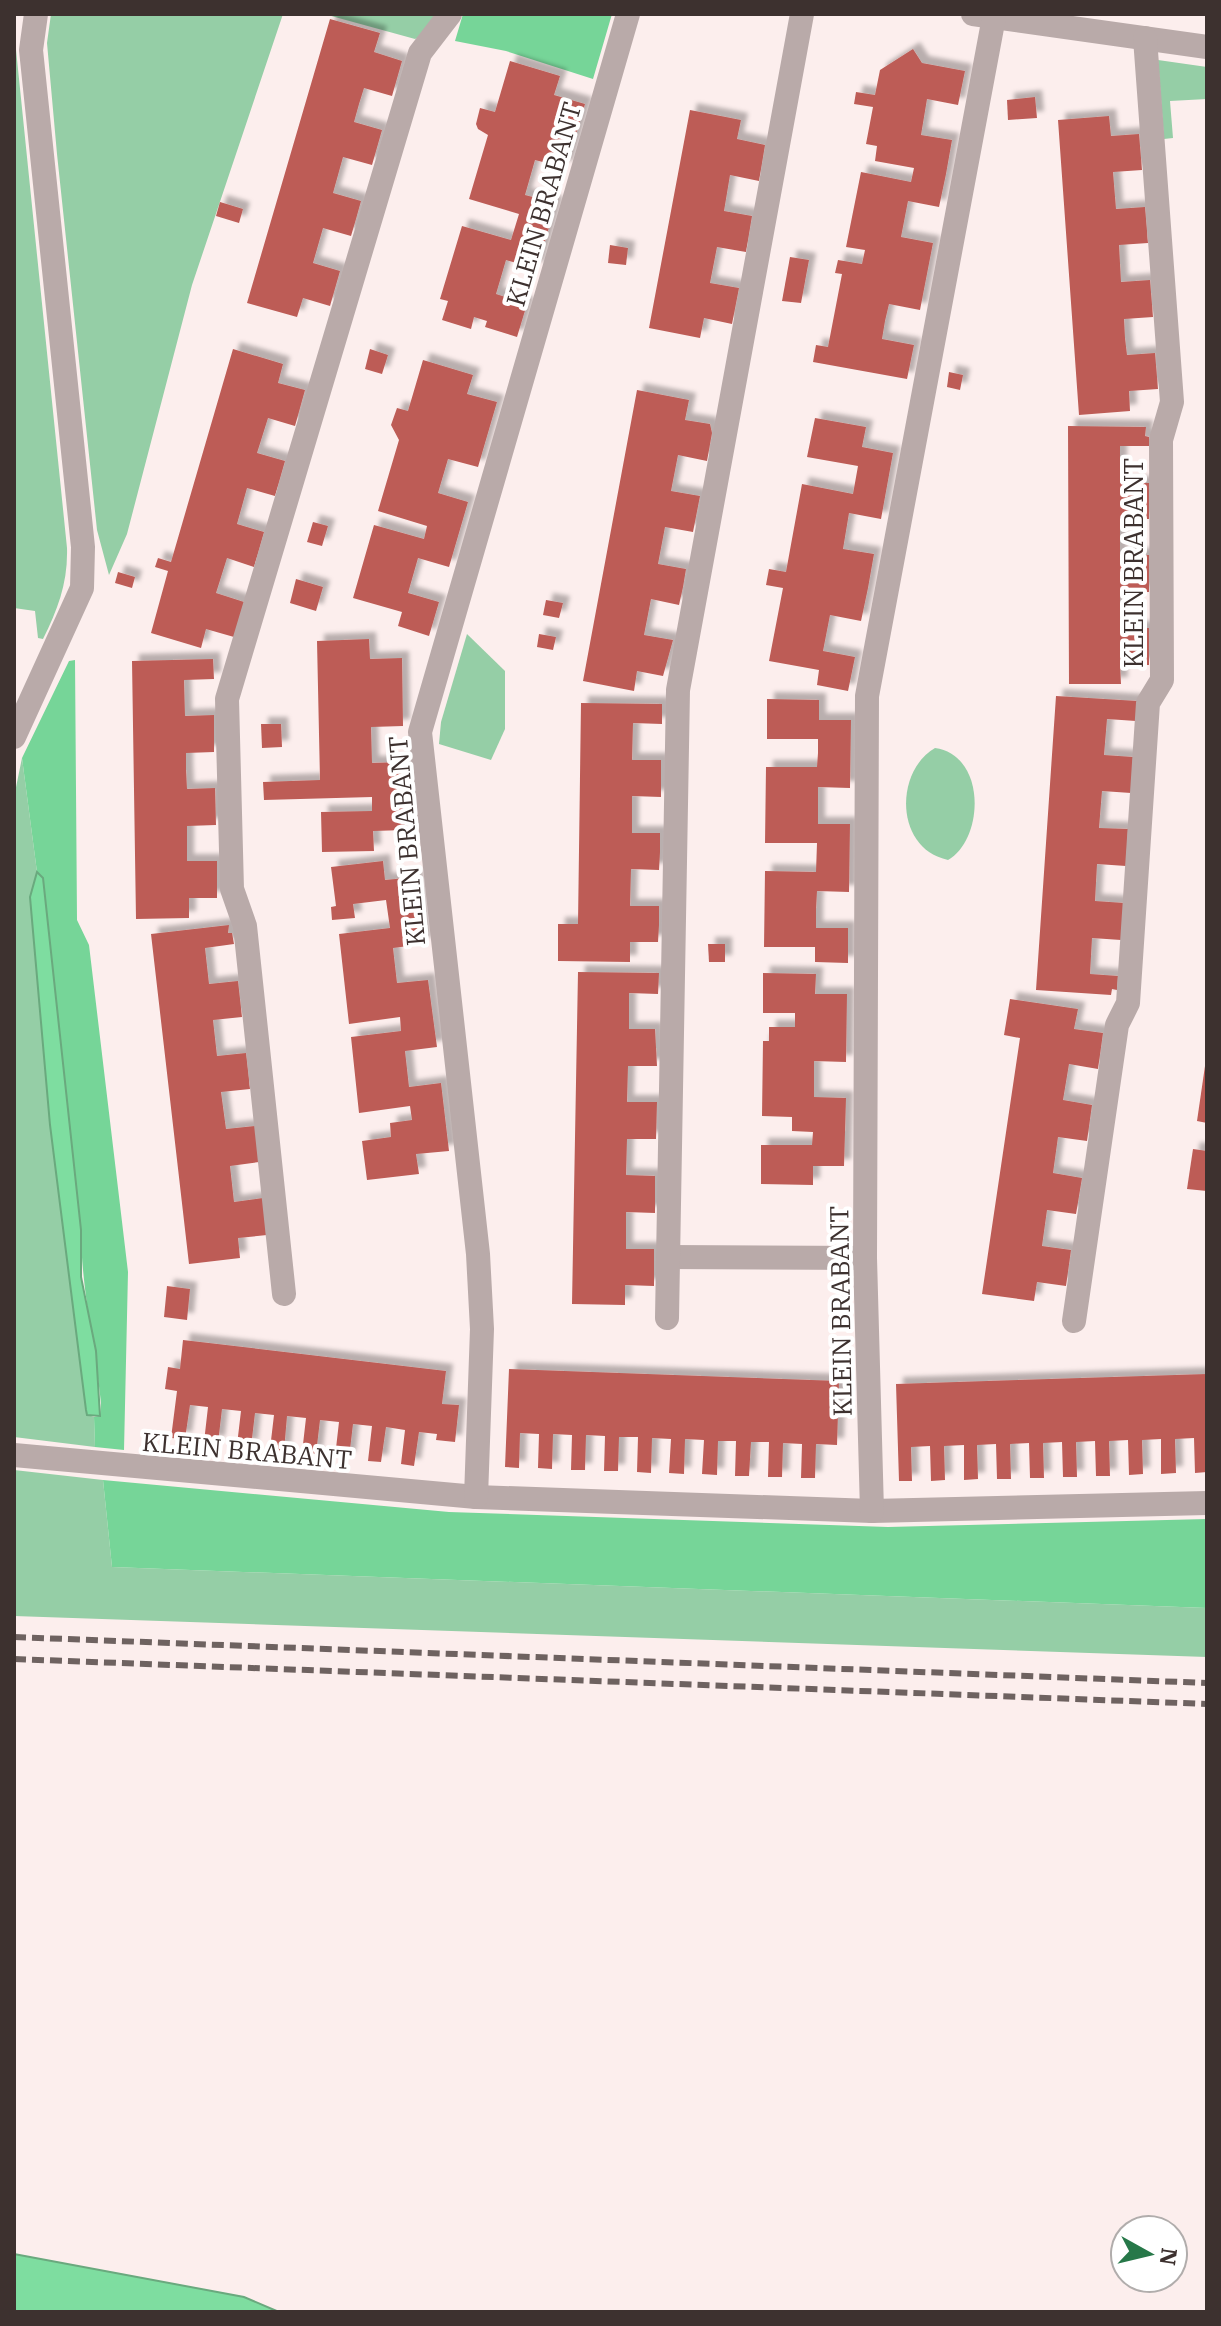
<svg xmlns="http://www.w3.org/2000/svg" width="1221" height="2326" font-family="'IBM Plex Serif',serif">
<defs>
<filter id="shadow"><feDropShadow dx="7" dy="-7" stdDeviation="2" flood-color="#0004"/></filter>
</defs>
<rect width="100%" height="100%" fill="#fceeed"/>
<g fill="#95cea6">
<polygon points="51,14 283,14 192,285 127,534 109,575 97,530 57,154 47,43"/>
<polygon points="324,14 436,14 424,35 415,39"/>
<path d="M 14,30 L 67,548 C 68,582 58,609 43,639 L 38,638 L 35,611 L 14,608 Z"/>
<polygon points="1158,60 1207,67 1207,99 1170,101 1173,138 1164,139"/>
<polygon points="467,634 505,671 505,729 491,760 439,744 441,722"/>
<path d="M 935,748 C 986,755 985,838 948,860 C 895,849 894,772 935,748 Z"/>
<polygon points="22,758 37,872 30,897 50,1125 86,1410 88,1415 94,1417 95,1447 14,1437 14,797"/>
<polygon points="14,1470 103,1480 112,1567 1207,1608 1207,1657 14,1616"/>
</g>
<g fill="#76d598">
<polygon points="463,14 612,14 593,79 506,51 455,41"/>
<path d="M 75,660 L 77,920 L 89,945 L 128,1272 L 124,1450 L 95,1447 L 94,1417 L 100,1416 L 101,1403 C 95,1345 81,1288 81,1229 L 43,879 L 37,872 L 22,758 L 69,661 Z"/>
<polygon points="103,1480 449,1512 888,1527 1207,1519 1207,1608 112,1567"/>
</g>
<g fill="#7edda0" stroke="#6aa97e" stroke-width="2">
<polygon points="37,872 43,878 81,1230 81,1277 96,1351 100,1416 87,1415 86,1410 50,1125 30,897"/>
<polygon points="14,2254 244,2297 279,2312 14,2312"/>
</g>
<g fill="#bd5c56" filter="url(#shadow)">
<polygon points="330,19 380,33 374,52 402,61 392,96 364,88 359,104 354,122 382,130 372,165 343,157 333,193 361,201 356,219 351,236 323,228 313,263 340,271 330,306 303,298 297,317 247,303"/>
<polygon points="913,49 922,63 965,71 958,105 927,99 921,135 952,140 946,174 939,207 908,201 901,237 933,243 920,310 889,304 885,321 882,339 914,345 907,379 813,362 816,345 828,347 842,274 835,273 838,260 862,264 865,250 846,247 861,172 911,182 914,168 875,161 877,146 866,144 873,107 854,104 856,92 875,95 880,70"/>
<polygon points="510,61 560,76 554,95 585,104 566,168 535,160 525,195 556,203 537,269 506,260 496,294 527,304 517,337 485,327 487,321 474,317 471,329 442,320 448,301 440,299 462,226 511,240 519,214 469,199 488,135 478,129 476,124 480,108 495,112"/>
<polygon points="1035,97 1037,118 1008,120 1007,100"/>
<polygon points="690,110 741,120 737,139 765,145 759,181 730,175 724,211 752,216 746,252 717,247 710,283 739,288 732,324 704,318 700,338 649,328"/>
<polygon points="1109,116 1111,136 1139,134 1142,170 1113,172 1116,209 1145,207 1148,243 1119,245 1121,282 1150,280 1153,317 1124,319 1125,338 1127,355 1155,353 1158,389 1129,391 1130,411 1079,415 1058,120"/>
<polygon points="220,202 243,209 239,223 216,216"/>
<polygon points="610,245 628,248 626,265 608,263"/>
<polygon points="790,257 809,260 801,303 782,301"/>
<polygon points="233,349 283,364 278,383 305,390 295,426 268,418 257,453 285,461 275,496 247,488 237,524 264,532 254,567 227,558 216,593 244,602 234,637 206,629 201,648 151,633 168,571 155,567 158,558 171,562"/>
<polygon points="370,349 388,355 382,374 365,369"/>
<polygon points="423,360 473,375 467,394 497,402 478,467 448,459 438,493 468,502 449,567 418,558 408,593 439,602 429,636 398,626 402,612 353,598 374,525 424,539 427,526 378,511 399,440 391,425 397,408 408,411"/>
<polygon points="949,372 963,375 960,390 947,387"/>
<polygon points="637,390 689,400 685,420 710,424 712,433 707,461 678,455 671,491 700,496 693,532 665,527 658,564 686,569 683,587 679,605 651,599 644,635 673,640 663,676 637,671 634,691 583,681"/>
<polygon points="815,418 866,427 862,447 893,453 881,519 849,513 843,549 874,554 868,588 861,621 830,615 823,651 855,657 848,691 817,685 819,670 769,661 783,588 766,585 769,569 786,572 802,484 853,494 858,466 807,457"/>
<polygon points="1068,426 1146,427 1145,436 1149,437 1149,446 1120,446 1120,483 1149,483 1149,519 1120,519 1120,555 1149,555 1149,592 1120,592 1120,628 1149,628 1149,665 1120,665 1121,684 1069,684"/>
<polygon points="313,522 328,526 322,546 307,542"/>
<polygon points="118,572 135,577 132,588 115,583"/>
<polygon points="296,579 323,587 316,611 290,603"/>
<polygon points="546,600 563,603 559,618 543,615"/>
<polygon points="539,634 556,637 553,650 537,647"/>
<polygon points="369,639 370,659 402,658 403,726 371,727 372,763 404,762 405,830 373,831 374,851 322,852 321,812 372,811 372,797 264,800 263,782 320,780 317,641"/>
<polygon points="213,659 214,679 184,680 185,716 214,715 214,752 186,753 186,770 187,789 215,788 216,825 187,826 187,861 217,861 217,898 189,898 189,918 136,919 132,661"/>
<polygon points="1056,696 1137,701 1136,721 1107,719 1104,755 1133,757 1131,793 1102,791 1099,828 1128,829 1126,866 1097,864 1095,901 1124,903 1121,940 1092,938 1090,974 1118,976 1117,990 1112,989 1111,995 1036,990"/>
<polygon points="767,699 819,700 819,720 851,720 850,788 818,787 818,824 850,824 849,892 817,891 816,909 816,928 848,928 848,963 815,962 815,947 764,947 765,871 816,872 817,843 765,843 766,767 817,767 818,753 818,739 767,739"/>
<polygon points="581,703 662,704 662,724 633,723 632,760 661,760 661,797 632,796 632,833 660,833 660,852 659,870 631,869 630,906 659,906 659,925 658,942 630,942 630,962 558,961 558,924 578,924"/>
<polygon points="261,724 281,724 282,747 262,748"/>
<polygon points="383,861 385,880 416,877 424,944 393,948 397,983 428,980 437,1047 405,1051 409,1087 441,1083 449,1151 416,1154 419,1174 367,1180 362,1141 391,1137 390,1123 412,1120 410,1106 359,1113 351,1037 401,1031 400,1017 349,1024 339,934 390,928 386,900 353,904 355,918 332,920 331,907 336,906 331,867"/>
<polygon points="229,925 228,933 232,933 234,944 205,948 209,984 238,981 242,1017 213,1020 217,1056 246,1053 250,1089 221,1092 226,1129 255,1126 259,1162 230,1166 234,1202 263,1198 267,1235 238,1238 240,1258 189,1264 151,934"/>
<polygon points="708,944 725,944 725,962 709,962"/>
<polygon points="578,972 659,973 658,994 629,993 629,1029 655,1029 657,1066 628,1066 627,1102 657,1102 656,1139 627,1139 626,1175 655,1176 655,1213 626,1212 626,1249 654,1249 654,1286 625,1285 625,1305 572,1304"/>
<polygon points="763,973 816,974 815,994 847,994 846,1062 814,1061 814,1097 846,1098 844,1166 813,1166 813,1185 761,1184 761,1145 812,1145 813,1132 792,1131 792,1117 762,1116 763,1041 769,1041 769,1027 795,1027 795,1013 763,1013"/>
<polygon points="1010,999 1078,1009 1074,1029 1103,1033 1098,1069 1069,1064 1063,1100 1092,1105 1087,1141 1058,1137 1053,1173 1082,1178 1076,1214 1047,1210 1042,1246 1071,1250 1066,1286 1037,1282 1034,1301 982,1294 1020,1038 1004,1035"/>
<polygon points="1205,1066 1207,1066 1207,1123 1197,1121"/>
<polygon points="1193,1149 1207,1151 1207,1191 1187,1189"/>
<polygon points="167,1286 190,1289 187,1320 164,1317"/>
<polygon points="183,1340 446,1371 442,1404 459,1405 455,1442 436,1440 437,1434 419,1432 414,1466 401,1464 405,1430 386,1427 381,1462 368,1461 372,1426 353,1424 349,1458 335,1457 339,1422 320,1420 316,1454 302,1453 306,1418 287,1416 284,1451 270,1449 274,1415 255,1413 251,1447 237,1445 241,1411 222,1409 218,1443 204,1442 208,1407 190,1405 185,1439 171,1438 177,1391 165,1389 168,1367 180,1369"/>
<polygon points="509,1369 839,1381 837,1445 816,1444 815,1478 801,1478 802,1444 783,1443 782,1477 768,1477 769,1442 751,1442 749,1476 735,1476 736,1441 718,1441 717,1475 702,1474 704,1440 685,1439 684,1474 669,1473 671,1439 652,1438 651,1473 637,1472 638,1437 619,1437 618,1471 604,1471 605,1436 586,1435 585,1470 571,1470 572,1435 553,1434 552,1469 538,1468 539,1434 520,1433 519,1468 505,1467"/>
<polygon points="1207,1374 1207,1472 1195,1473 1194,1438 1175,1439 1176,1473 1161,1474 1161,1439 1142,1440 1143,1474 1129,1475 1128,1440 1109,1441 1110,1476 1096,1476 1095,1441 1076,1442 1077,1477 1063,1477 1062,1442 1043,1443 1044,1478 1030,1478 1029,1443 1010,1444 1011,1479 997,1479 996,1444 977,1445 978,1479 964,1480 964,1445 944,1446 945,1480 931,1481 930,1446 911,1447 912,1481 899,1481 896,1384"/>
</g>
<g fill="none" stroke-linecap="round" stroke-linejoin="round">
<g stroke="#b9aaa9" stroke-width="24">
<polyline points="973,14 1207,47"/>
<polyline points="14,737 82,588 83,547 31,50 36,14"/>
<polyline points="668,1257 865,1258"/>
<polyline points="284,1294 245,926 232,889 227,699 420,53 450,14"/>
<polyline points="667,1318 678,690 802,14"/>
<polyline points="1074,1321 1117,1025 1128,1003 1148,703 1162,680 1161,440 1172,402 1145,38"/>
<polyline points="14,1455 476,1497 872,1511 1207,1503"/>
<polyline points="476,1497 482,1329 478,1254 420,732 628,14"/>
<polyline points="872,1511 865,1258 867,696 994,17"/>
</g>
<g stroke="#6e6260" stroke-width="6" stroke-dasharray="12 6" stroke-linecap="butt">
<polyline points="14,1637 1207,1683"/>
<polyline points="14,1659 1207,1704"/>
</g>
</g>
<g text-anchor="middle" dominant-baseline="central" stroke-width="8" stroke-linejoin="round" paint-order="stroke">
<g font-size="26" fill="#3d312f" stroke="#fff">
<text transform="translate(543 204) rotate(-74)">KLEIN BRABANT</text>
<text transform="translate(1133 563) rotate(-90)">KLEIN BRABANT</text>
<text transform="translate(406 841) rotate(-95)">KLEIN BRABANT</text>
<text transform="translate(840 1311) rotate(-91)">KLEIN BRABANT</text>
<text transform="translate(247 1450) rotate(5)">KLEIN BRABANT</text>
</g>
</g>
<rect width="1221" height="2326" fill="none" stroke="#3d312f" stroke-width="32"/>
<g transform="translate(1149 2254) rotate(98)"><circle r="38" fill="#ffffff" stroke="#b1adac" stroke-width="2"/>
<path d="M0-6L14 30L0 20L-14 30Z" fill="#277849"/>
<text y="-12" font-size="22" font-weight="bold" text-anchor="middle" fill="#3d312f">N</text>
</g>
</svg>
